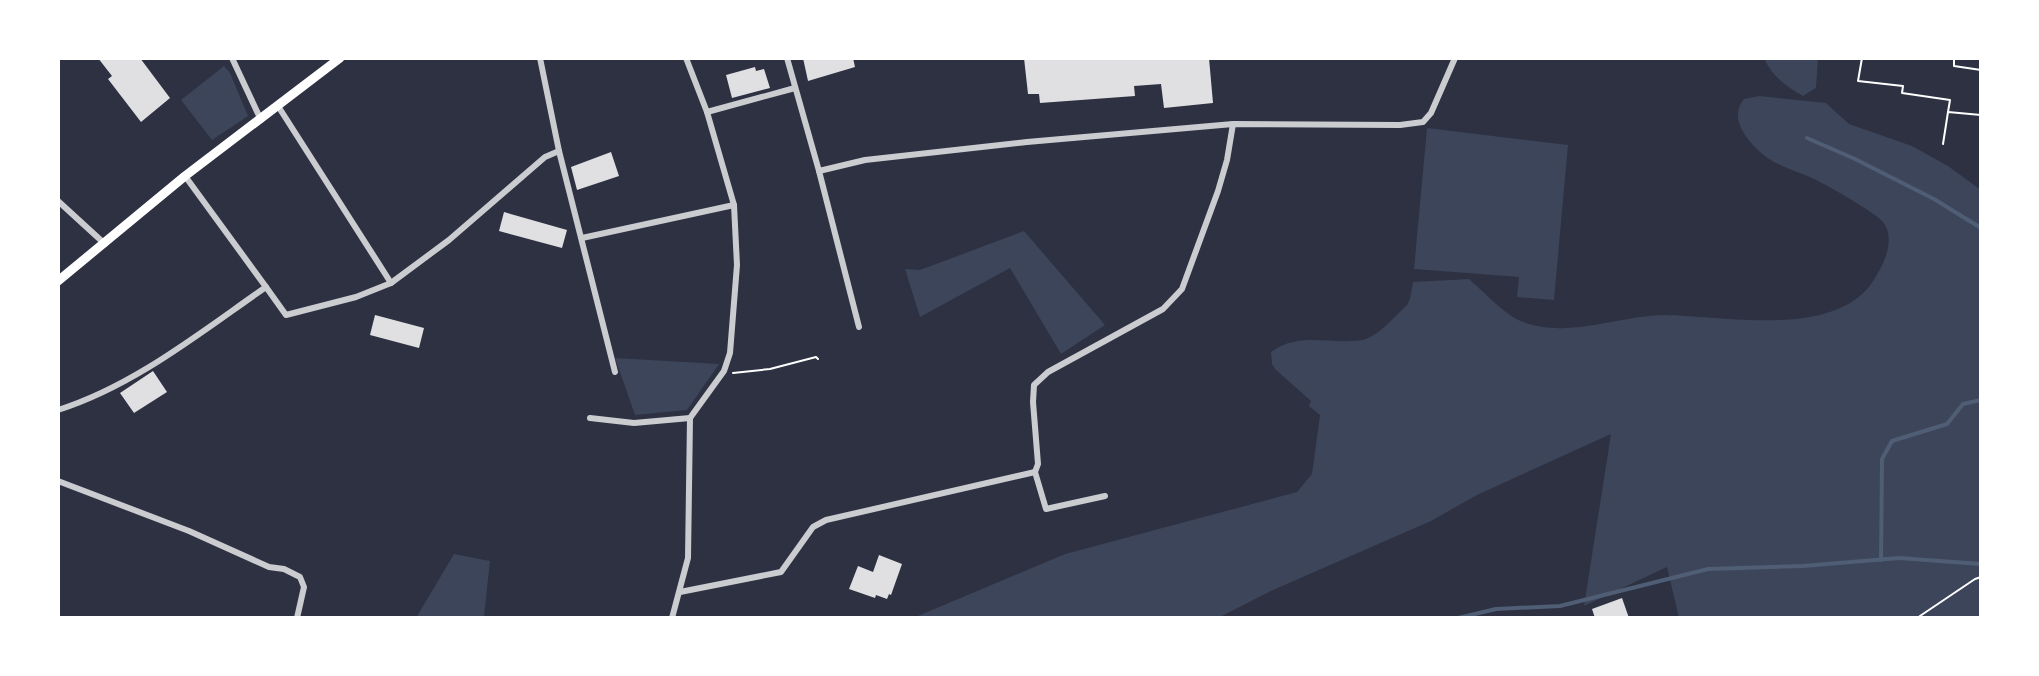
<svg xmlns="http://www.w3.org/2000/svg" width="2039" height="676" font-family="Raleway,sans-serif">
<rect width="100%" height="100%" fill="#2d3142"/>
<g fill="#3c4559">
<path d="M 1764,58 L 1818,58 L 1816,88 L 1803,96 C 1786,87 1772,76 1764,58 Z"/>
<polygon points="224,66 230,73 248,116 212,140 181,100"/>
<path d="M 1759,96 L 1826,103 L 1849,124 L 1912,146 L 1948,166 L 1981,190 L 1981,618 L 1679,618 L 1667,567 L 1584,606 L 1611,434 L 1477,495 L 1431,521 L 1273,590 L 1218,618 L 913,618 L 1065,554 L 1297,492 L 1312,474 L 1320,415 L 1309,406 L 1311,401 L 1275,369 L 1272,364 L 1271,352 C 1299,331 1331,345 1362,340 C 1378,337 1395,316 1407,305 L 1410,299 L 1413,282 L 1469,279 C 1483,291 1505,315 1521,321 C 1566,340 1620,315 1666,315 C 1723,316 1836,339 1873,281 C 1883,266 1895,242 1885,225 C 1881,218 1873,214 1866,209 C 1849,198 1832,188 1814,179 C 1799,172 1783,168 1769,159 C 1752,147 1726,120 1744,99 Z"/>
<polygon points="1427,128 1568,145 1554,300 1517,297 1519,277 1414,269"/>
<polygon points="1024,231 1105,325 1061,354 1010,268 920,317 905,269 920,270"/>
<polygon points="615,358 719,364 687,410 635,415"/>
<polygon points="454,554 490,561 484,616 499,618 416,618"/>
</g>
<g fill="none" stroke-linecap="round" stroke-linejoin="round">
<g stroke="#4f5d75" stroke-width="4">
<polyline points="1807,138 1855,159 1934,199 1981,228"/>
<polyline points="1881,560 1882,459 1892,441 1947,424 1963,404 1981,400"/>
<polyline points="1458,618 1496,609 1560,606 1708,569 1803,566 1899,558 1981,564"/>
</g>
</g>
<g fill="#e0e0e3">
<polygon points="98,58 140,58 170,98 141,122 108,79 112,76"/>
<polygon points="803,58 853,58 855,67 808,81"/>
<polygon points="1024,58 1209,58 1213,103 1164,108 1161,84 1134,86 1135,96 1040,103 1039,94 1028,94"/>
<polygon points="755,67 756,71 764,69 770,88 732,98 726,75"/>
<polygon points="611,152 619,176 577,190 571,167"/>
<polygon points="504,212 567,230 562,248 499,231"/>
<polygon points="375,315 424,328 419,348 370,335"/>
<polygon points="153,371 167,392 134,413 120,393"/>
<polygon points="879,555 902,564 891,595 889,594 887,599 876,595 875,598 849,589 858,566 873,572"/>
<polygon points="1622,598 1629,618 1595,618 1592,609"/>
</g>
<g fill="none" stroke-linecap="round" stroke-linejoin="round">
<g stroke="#fff" stroke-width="2">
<polyline points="1862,58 1858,81 1903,86 1902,93 1950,100 1948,112"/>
<polyline points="1948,58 1954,59 1954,66 1981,70"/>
<polyline points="1943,144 1948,112 1981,115"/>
<polyline points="733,373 770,369 816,357 818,359"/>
<polyline points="1917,618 1975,579 1981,577"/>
</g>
<g stroke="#caccd0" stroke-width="6">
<polyline points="232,58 261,120"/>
<polyline points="540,58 559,151 615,372"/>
<polyline points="787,58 819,171 859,327"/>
<polyline points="278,106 391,283"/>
<polyline points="707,112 795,88"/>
<polyline points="819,171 865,160 1027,142 1233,124 1400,125 1423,122 1431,113 1455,58"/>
<polyline points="185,176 266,287"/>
<polyline points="58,201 105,244"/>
<polyline points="582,238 734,205"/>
<path d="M 58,410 C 134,386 201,332 266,287 L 286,315 L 356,297 L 391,283 L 449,240 L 545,157 L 559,151"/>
<polyline points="590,418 634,423 690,418"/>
<polyline points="58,481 189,531 269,567 284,569 300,577 304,587 297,618"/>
<polyline points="1105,496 1046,509 1035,472 1038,464 1033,402 1034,385 1048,372 1163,309 1182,289 1218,191 1227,160 1233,124"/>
<polyline points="680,592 781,572 813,527 826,520 1035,472"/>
<polyline points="672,618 688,558 690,418 724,371 730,353 737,265 734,205 707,112 686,58"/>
</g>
<polyline stroke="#fff" stroke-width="9" points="58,281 185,176 340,58"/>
</g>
<rect width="2039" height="676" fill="none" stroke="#ffffff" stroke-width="120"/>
</svg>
